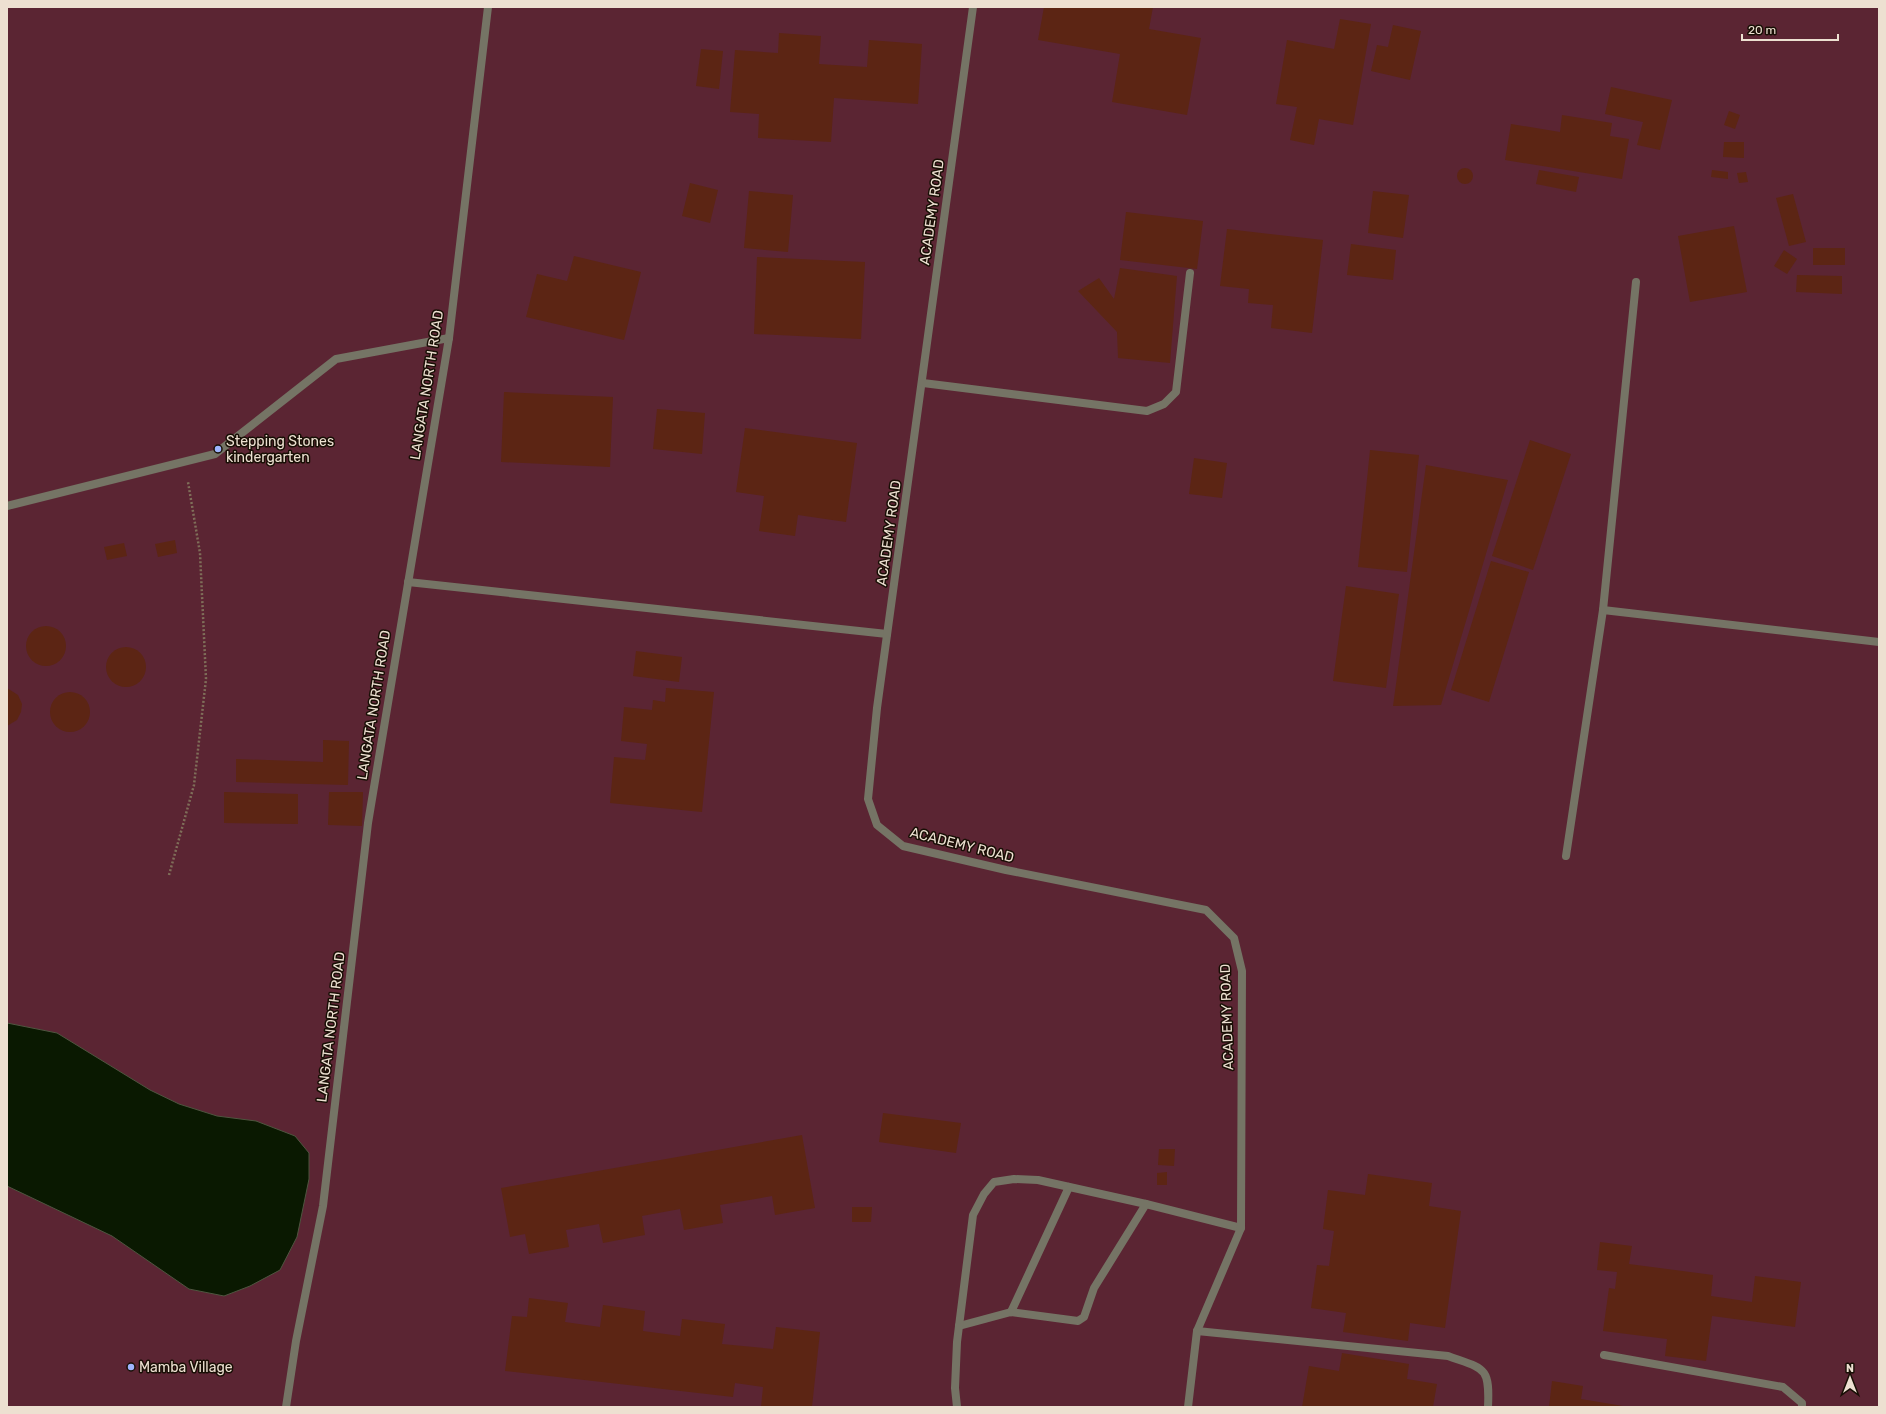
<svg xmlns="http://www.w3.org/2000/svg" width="1886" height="1414" font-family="Rubik,sans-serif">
<rect width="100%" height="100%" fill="#38240a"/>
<rect fill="#5b2533" x="7" y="7" width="1872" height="1400"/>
<polygon fill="#0a1901" stroke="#4e553f" points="7,1023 57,1033 150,1090 179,1104 217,1116 256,1121 295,1136 309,1153 309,1179 297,1237 280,1270 250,1286 224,1296 189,1289 112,1236 7,1186"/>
<g fill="#5c2514">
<polygon points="1044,7 1153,7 1149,29 1201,38 1187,115 1112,102 1120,54 1038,40"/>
<polygon points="1340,19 1371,24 1353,125 1319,119 1314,145 1290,140 1297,107 1276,104 1287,40 1334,49"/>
<polygon points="1393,25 1421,31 1410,80 1371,71 1377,45 1388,47"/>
<polygon points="779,33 821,36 819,64 867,67 869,40 922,44 918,104 834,98 831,142 758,138 759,114 730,112 735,50 778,53"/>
<polygon points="701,49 723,51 719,89 696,86"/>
<polygon points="1611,87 1672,100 1660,150 1637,145 1643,122 1605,114"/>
<polygon points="1729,111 1740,115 1735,129 1724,125"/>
<polygon points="1562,115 1612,123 1610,136 1629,139 1622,179 1505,160 1511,124 1560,132"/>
<polygon points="1724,142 1744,142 1744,158 1723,157"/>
<circle cx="1465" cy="176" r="8"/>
<polygon points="1539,170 1579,177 1576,192 1536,184"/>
<polygon points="1712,170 1728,172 1728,179 1711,177"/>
<polygon points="1746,172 1748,182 1739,183 1737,173"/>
<polygon points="690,183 718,190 710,223 682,216"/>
<polygon points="749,191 793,195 788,252 744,248"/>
<polygon points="1373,191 1409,195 1403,238 1368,233"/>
<polygon points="1793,194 1806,242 1789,246 1776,198"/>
<polygon points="1126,212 1203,221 1197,269 1120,260"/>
<polygon points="1734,226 1747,292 1690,302 1678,236"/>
<polygon points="1227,229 1323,240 1312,333 1271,328 1273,305 1248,303 1249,289 1220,286"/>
<polygon points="1351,244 1396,250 1393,280 1347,275"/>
<rect x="1813" y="248" width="32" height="17"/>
<polygon points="1784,250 1797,259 1787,274 1774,266"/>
<polygon points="574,256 641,272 624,340 526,317 537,274 567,281"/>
<polygon points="757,257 865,262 861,339 754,334"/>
<polygon points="1120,268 1177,276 1170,363 1118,358 1117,332 1078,291 1099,278 1114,299"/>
<polygon points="1797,275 1842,276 1842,294 1796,292"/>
<polygon points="504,392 613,397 610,467 501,462"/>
<polygon points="657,409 705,413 702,454 653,449"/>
<polygon points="745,428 857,443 846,522 798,515 795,536 759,531 764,496 736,492"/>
<polygon points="1530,440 1571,454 1533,570 1492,556"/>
<polygon points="1370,450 1419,455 1407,572 1358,567"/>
<polygon points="1194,458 1227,463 1222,498 1189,494"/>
<polygon points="1426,465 1508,480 1441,705 1393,706"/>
<polygon points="175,540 177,553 158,557 155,544"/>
<polygon points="124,543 127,556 107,560 104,547"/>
<polygon points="1491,561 1529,572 1489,702 1451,690"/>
<polygon points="1346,586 1399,594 1386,688 1333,681"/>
<circle cx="46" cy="646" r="20"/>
<circle cx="126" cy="667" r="20"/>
<polygon points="636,651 682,657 679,682 633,676"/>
<polygon points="7,688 18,695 22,704 21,712 17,720 7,726"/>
<polygon points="666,688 714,692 702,812 610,803 614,757 645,760 647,744 621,741 624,707 652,710 653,700 665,702"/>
<circle cx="70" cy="712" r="20"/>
<polygon points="323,740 349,741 348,785 236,782 236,759 323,762"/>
<polygon points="224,792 298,794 298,824 224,823"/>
<polygon points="329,792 363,792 362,826 328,825"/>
<polygon points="883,1113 961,1123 956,1153 879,1142"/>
<polygon points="802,1135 815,1208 775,1215 772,1196 720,1205 723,1223 684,1230 680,1209 642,1216 645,1235 603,1243 599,1224 566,1230 569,1247 529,1254 525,1234 510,1237 501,1188"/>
<polygon points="1159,1149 1175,1149 1174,1166 1158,1165"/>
<polygon points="1167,1172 1167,1185 1157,1185 1157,1173"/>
<polygon points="1368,1174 1432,1183 1429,1206 1461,1211 1445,1328 1410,1323 1408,1341 1343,1332 1346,1313 1311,1308 1317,1265 1329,1266 1334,1231 1323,1229 1328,1190 1365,1195"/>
<polygon points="852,1207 872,1207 871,1222 852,1222"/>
<polygon points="1600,1242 1632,1246 1629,1264 1713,1275 1711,1296 1752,1302 1755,1276 1801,1282 1795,1327 1712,1316 1706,1361 1665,1356 1667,1339 1603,1331 1609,1288 1615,1289 1617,1272 1597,1270"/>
<polygon points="529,1298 568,1303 565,1322 600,1327 603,1305 645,1311 643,1331 680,1336 682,1319 725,1324 722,1344 773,1349 776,1327 820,1332 812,1407 761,1407 763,1387 735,1383 733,1397 505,1371 512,1316 527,1317"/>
<polygon points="1342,1353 1409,1364 1407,1379 1437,1384 1433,1407 1302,1407 1309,1366 1339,1371"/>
<polygon points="1552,1381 1583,1386 1581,1399 1629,1407 1549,1407"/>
</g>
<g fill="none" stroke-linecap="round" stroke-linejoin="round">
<polyline stroke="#7f6e59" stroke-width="2.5" stroke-dasharray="2 2" stroke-linecap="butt" points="169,875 194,785 206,679 200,553 188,482"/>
<g stroke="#757465" stroke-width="8">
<polyline points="7,506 215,454 336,359 449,338"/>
<polyline points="408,582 887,634"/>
<polyline points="1011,1312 1069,1187"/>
<polyline points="959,1326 1011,1312 1078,1321 1084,1317 1094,1288 1146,1204"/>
<path d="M 1197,1331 L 1448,1356 C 1484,1369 1490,1366 1488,1407"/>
<polyline points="1604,1355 1783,1387 1802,1403 1802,1407"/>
<polyline points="957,1407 955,1388 957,1342 973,1215 984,1194 994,1182 1014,1179 1038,1180 1146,1204 1241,1228"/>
</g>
<g stroke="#757465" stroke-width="8">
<polyline points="973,7 877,708 868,799 877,825 903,846 1006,870 1206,910 1234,938 1242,971 1241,1228 1197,1331 1188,1407"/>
<polyline points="923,383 1147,411 1164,404 1176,392 1190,273"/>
<polyline points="1603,610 1879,642"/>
<polyline points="1566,856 1603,610 1636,282"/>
<polyline points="286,1407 296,1341 323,1206 368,823 449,338 488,7"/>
</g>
</g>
<g fill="#9eb4fd" stroke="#180f05" stroke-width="1.5">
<circle cx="218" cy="449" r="4"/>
<circle cx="131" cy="1367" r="4"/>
</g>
<g text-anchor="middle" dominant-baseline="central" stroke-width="3" stroke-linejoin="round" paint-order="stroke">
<g font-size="14" fill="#ede0d1" stroke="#180f05">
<text transform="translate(932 212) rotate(-82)">ACADEMY ROAD</text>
<text transform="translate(427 385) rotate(-81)">LANGATA NORTH ROAD</text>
<text transform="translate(889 533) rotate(-82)">ACADEMY ROAD</text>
<text transform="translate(374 705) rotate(-81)">LANGATA NORTH ROAD</text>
<text transform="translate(962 845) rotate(14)">ACADEMY ROAD</text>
<text transform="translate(1227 1017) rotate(-92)">ACADEMY ROAD</text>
<text transform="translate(331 1027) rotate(-83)">LANGATA NORTH ROAD</text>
</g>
<g font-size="14" fill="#ede0d1" stroke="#180f05" text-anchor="start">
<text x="226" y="441">Stepping Stones<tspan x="226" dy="16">kindergarten</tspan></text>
<text x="139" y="1367">Mamba Village</text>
</g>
</g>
<rect width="1886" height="1414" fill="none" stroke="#ede0d1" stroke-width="16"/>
<g transform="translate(1850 1378)" stroke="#180f05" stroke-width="3" paint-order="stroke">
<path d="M0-3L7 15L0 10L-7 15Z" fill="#ede0d1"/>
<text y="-6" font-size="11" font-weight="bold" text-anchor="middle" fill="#ede0d1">N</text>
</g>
<path d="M1742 34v6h96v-6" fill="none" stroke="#ede0d1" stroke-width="2"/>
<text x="1748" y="34" font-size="12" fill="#ede0d1" stroke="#180f05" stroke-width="3" paint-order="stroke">20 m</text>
</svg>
